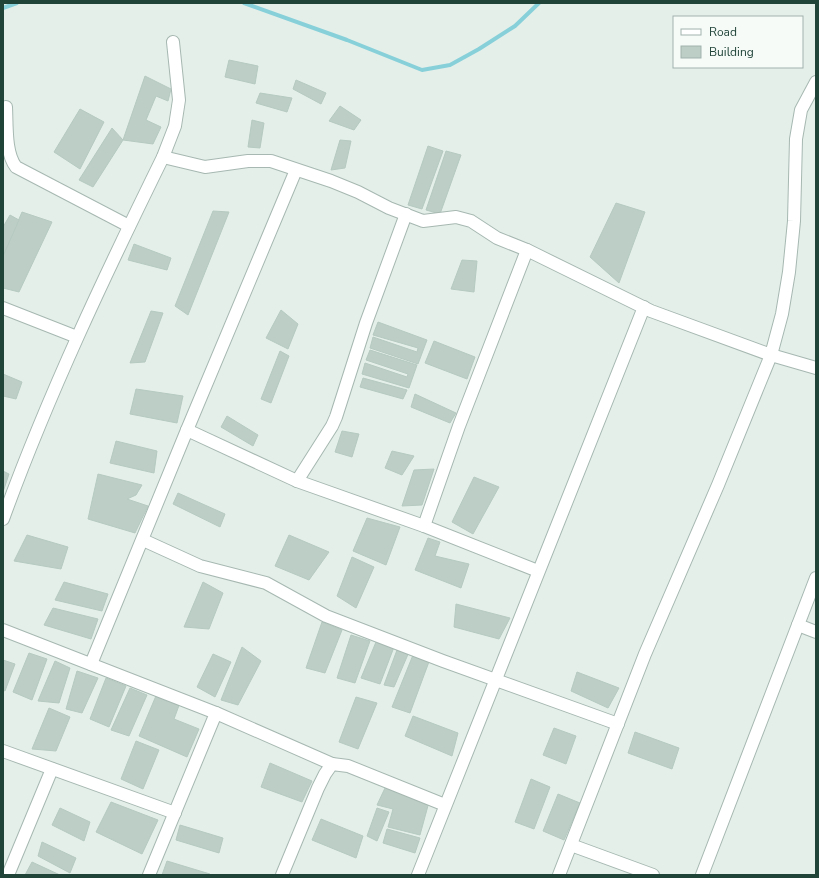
<svg xmlns="http://www.w3.org/2000/svg" width="819" height="878" font-family="'Nunito Sans',sans-serif">
<rect width="100%" height="100%" fill="#e5efea"/>
<g fill="none" stroke-linecap="round" stroke-linejoin="round">
<g stroke="#88d0d9" stroke-width="4">
<polyline points="244,3 347,40 422,70 450,65 479,49 515,26 539,3"/>
<polyline points="3,8 17,3"/>
</g>
</g>
<g fill="#bccec6" stroke="#b6cac1">
<polygon points="229,60 258,66 255,84 225,77"/>
<polygon points="145,76 171,89 168,101 156,96 146,120 161,127 153,144 123,140"/>
<polygon points="296,80 326,93 321,104 293,89"/>
<polygon points="260,93 292,98 287,112 256,103"/>
<polygon points="340,106 361,120 354,130 329,121"/>
<polygon points="80,109 104,122 80,169 54,152"/>
<polygon points="252,120 264,123 260,148 248,147"/>
<polygon points="112,128 123,140 93,187 79,180"/>
<polygon points="340,140 351,141 345,168 331,170"/>
<polygon points="428,146 443,151 422,209 408,205"/>
<polygon points="446,151 461,155 440,214 426,210"/>
<polygon points="616,203 645,212 619,283 590,257"/>
<polygon points="213,211 229,212 188,315 175,306"/>
<polygon points="22,212 52,222 19,292 3,288 3,256"/>
<polygon points="10,215 19,220 3,256 3,227"/>
<polygon points="134,244 171,258 167,270 128,260"/>
<polygon points="462,260 477,261 474,292 451,289"/>
<polygon points="281,310 298,324 288,349 266,338"/>
<polygon points="151,311 163,313 145,362 130,363"/>
<polygon points="378,322 427,340 418,364 370,348 373,337 417,352 418,348 373,335"/>
<polygon points="434,341 475,357 467,379 425,363"/>
<polygon points="370,350 417,365 409,388 362,374 365,363 407,377 408,374 366,360"/>
<polygon points="280,351 289,356 271,403 261,399"/>
<polygon points="3,374 22,382 16,399 3,396"/>
<polygon points="363,378 407,390 403,399 360,387"/>
<polygon points="136,389 183,396 177,423 130,414"/>
<polygon points="415,394 456,413 450,423 411,407"/>
<polygon points="227,416 258,435 253,446 221,427"/>
<polygon points="342,431 359,434 352,457 335,452"/>
<polygon points="116,441 157,451 154,473 110,463"/>
<polygon points="392,451 414,456 402,475 385,468"/>
<polygon points="434,469 422,505 402,506 414,470"/>
<polygon points="3,471 9,474 3,492"/>
<polygon points="98,474 142,485 136,495 127,499 148,506 135,533 88,519"/>
<polygon points="474,477 499,487 473,534 452,522"/>
<polygon points="178,493 225,514 220,527 173,504"/>
<polygon points="367,518 400,527 386,565 353,551"/>
<polygon points="27,535 68,547 61,569 14,561"/>
<polygon points="289,535 329,552 309,580 275,566"/>
<polygon points="428,538 440,542 435,556 469,564 461,588 415,570"/>
<polygon points="352,557 374,567 356,608 337,596"/>
<polygon points="64,582 108,594 102,611 55,600"/>
<polygon points="203,582 223,593 209,629 184,627"/>
<polygon points="456,604 510,618 499,639 454,627"/>
<polygon points="53,608 98,619 91,639 44,625"/>
<polygon points="322,622 342,630 325,673 306,668"/>
<polygon points="351,635 370,641 355,683 337,678"/>
<polygon points="376,642 394,647 380,684 361,678"/>
<polygon points="242,647 261,661 238,705 221,700"/>
<polygon points="397,650 409,652 394,687 384,685"/>
<polygon points="29,653 47,659 32,700 13,692"/>
<polygon points="213,654 231,662 215,697 197,687"/>
<polygon points="413,655 430,659 410,713 392,707"/>
<polygon points="3,660 15,664 5,691 3,690"/>
<polygon points="55,661 70,668 59,703 38,701"/>
<polygon points="77,671 98,678 82,713 66,709"/>
<polygon points="577,672 619,688 608,708 571,691"/>
<polygon points="106,678 126,686 109,727 90,719"/>
<polygon points="130,688 147,695 129,736 111,730"/>
<polygon points="158,691 181,700 174,719 199,729 187,757 139,736"/>
<polygon points="356,697 377,703 358,749 339,742"/>
<polygon points="49,708 70,717 56,751 32,749"/>
<polygon points="413,716 458,733 452,756 405,736"/>
<polygon points="554,728 576,736 566,764 543,755"/>
<polygon points="635,732 679,748 672,769 628,753"/>
<polygon points="136,741 159,750 143,789 121,779"/>
<polygon points="270,763 312,781 302,802 261,787"/>
<polygon points="531,779 550,787 534,829 515,822"/>
<polygon points="385,788 429,802 420,835 388,827 393,809 377,805"/>
<polygon points="558,794 580,803 564,840 543,831"/>
<polygon points="111,802 158,820 142,854 96,832"/>
<polygon points="60,808 90,822 84,841 52,825"/>
<polygon points="377,808 389,812 377,841 367,836"/>
<polygon points="321,819 363,836 356,858 312,840"/>
<polygon points="180,825 223,838 219,853 176,840"/>
<polygon points="387,829 420,838 415,853 383,843"/>
<polygon points="42,842 76,858 70,873 38,856"/>
<polygon points="167,861 210,874 209,875 162,875"/>
<polygon points="32,862 60,875 25,875"/>
</g>
<g fill="none" stroke-linecap="round" stroke-linejoin="round">
<defs>
<g id="minor">
<path d="M 6,107 C 7,125 5,153 16,167 L 129,226"/>
<polyline points="163,157 205,167 248,161 271,161 331,181 358,192 389,208 423,221 456,217 471,221 497,238 527,250 651,311 771,355 816,368"/>
<polyline points="3,308 77,337"/>
<polyline points="187,430 297,481 424,526 538,571"/>
<polyline points="297,481 332,426 336,417 366,323 406,214"/>
<path d="M 3,519 C 48,395 105,275 163,157 L 175,126 L 179,100 L 173,42"/>
<polyline points="424,526 459,426 527,250"/>
<polyline points="143,540 200,566 266,583 326,616 443,661 618,724"/>
<polyline points="798,625 816,632"/>
<polyline points="3,630 216,713 332,764"/>
<polyline points="91,664 187,430 296,170"/>
<polyline points="3,751 175,813"/>
<polyline points="571,845 653,875"/>
<polyline points="8,875 52,769"/>
<polyline points="149,875 216,713"/>
<polyline points="282,875 318,788 325,774 332,764 348,766 445,805"/>
<polyline points="418,875 644,307"/>
<polyline points="559,875 645,654 718,485 771,355 782,314 789,272 794,221 796,139 801,110 816,82"/>
<polyline points="702,875 816,578"/>
</g>
</defs>
<use href="#minor" stroke="#a6b8b1" stroke-width="14"/>
<use href="#minor" stroke="#fff" stroke-width="12"/>
</g>
<rect width="819" height="878" fill="none" stroke="#214439" stroke-width="8"/>
<rect x="673" y="16" width="130" height="52" fill="#f6fbf8" stroke="#a1b2ac"/>
<rect x="681" y="29" width="20" height="6" fill="#ffffff" stroke="#a1b2ac"/>
<text x="709" y="36" font-size="12" fill="#214439">Road</text>
<rect x="681" y="46" width="20" height="12" fill="#bccec6" stroke="#a1b2ac"/>
<text x="709" y="56" font-size="12" fill="#214439">Building</text>
</svg>
